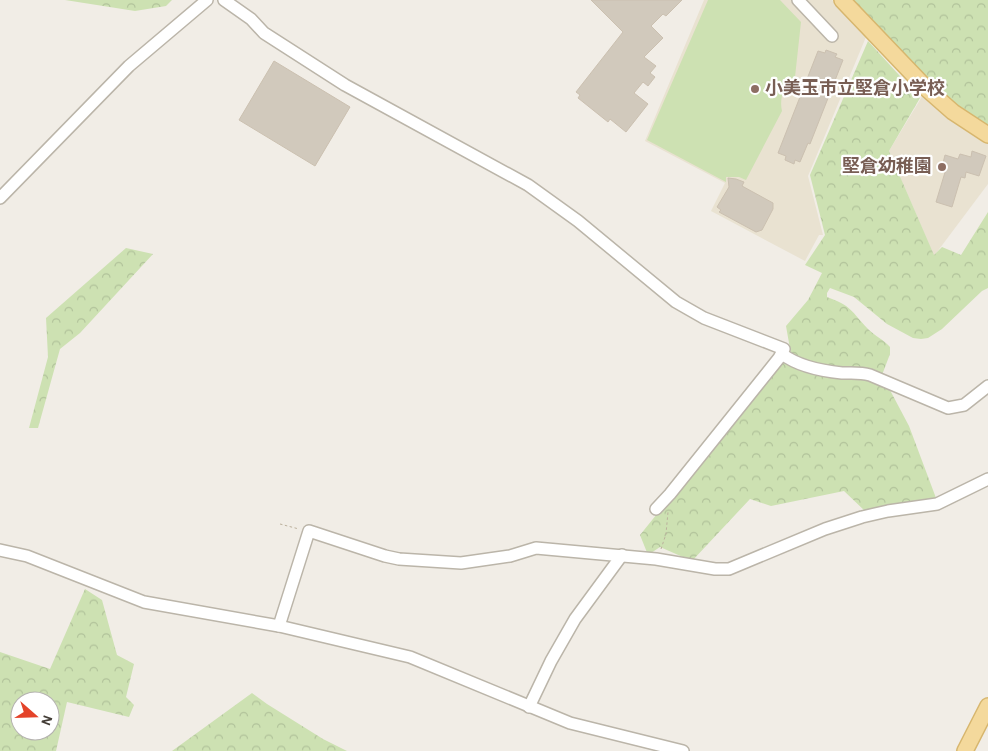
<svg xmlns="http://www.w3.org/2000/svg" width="988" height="751" font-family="'Alegreya Sans','Noto Sans JP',sans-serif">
<defs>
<pattern id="forest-crowns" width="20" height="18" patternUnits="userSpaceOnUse" patternTransform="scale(1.25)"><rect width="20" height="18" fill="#cde1b2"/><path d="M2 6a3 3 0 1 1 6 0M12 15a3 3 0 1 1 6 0" fill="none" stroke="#b1c29a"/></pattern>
</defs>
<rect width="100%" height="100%" fill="#f1ede6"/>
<g fill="#e9e2d1">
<polygon points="704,0 832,0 866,37 808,176 823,235 819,235 805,261 711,211 725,183 645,141"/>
<polygon points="923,95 988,142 988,184 934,256 889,151"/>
</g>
<g fill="url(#forest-crowns)" fill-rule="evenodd">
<polygon points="65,0 172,0 166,6 135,11"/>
<path d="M 849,0 L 988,0 L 988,129 C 934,95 893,46 849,0 Z"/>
<path d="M 868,41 L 920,98 L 889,151 L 934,255 L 942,247 L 961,255 L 988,212 L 988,288 L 982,291 L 942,329 L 928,338 L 921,339 L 913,338 L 887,324 L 854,297 L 830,288 L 827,293 L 827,297 C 852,306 851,311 868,329 C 875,336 884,340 890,347 L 890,354 L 882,375 L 909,426 L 936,498 L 866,512 L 844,491 L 771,506 L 750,499 L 692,561 L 660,547 L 648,555 L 640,535 L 782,359 L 792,360 L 786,326 L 808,300 L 822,273 L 805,265 L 825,235 L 810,175 Z"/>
<polygon points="126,248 153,254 80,333 60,349 38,428 29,428 48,357 46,318"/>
<path d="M 85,589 L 102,600 L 117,655 L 134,664 L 126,697 L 134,705 L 129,717 L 67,702 L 56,751 L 0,751 L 0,652 L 50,669 ZM 20,701 L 50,701 L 50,731 L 20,731 Z"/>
<polygon points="252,693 267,704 323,739 347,751 172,751"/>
</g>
<path fill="#cde1b2" d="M 708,0 L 780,0 L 801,22 L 795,77 C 784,83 779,99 782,111 L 746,180 L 739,177 L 726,177 L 726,182 L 647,140 Z"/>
<g fill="#d1c9bc" stroke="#cbc0b0">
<polygon points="591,0 682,0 666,16 663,14 651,26 663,38 644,57 656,66 650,73 655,77 648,86 643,82 634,93 648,104 626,132 610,119 608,122 578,98 580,95 576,92 623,32"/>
<polygon points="826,50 837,54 835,57 843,60 810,144 808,143 800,162 795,160 794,164 785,160 786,156 778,153 818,51 825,53"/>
<polygon points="274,61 350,107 315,166 239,120"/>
<polygon points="972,151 986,156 979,176 966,172 965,178 961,177 952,207 936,202 946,169 942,167 945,155 958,159 960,154 971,157"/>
<polygon points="728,178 736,179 744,182 742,186 773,203 773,209 762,230 756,232 719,212 721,210 717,207 729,187"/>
</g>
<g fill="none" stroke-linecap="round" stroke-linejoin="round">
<defs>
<g id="minor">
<polyline points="224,0 251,19 264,33 345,85 528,185 578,221 676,302 704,318 784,349 779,358 670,494 656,509"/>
<polyline points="798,0 832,36"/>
<polyline points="0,198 129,66 207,0"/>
<path d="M 782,354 C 798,366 822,371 842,373 C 852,373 860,372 870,375 L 948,408 L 964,405 L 988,386"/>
<polyline points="0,550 27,556 144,602 279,626 410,657 570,723 683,751"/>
<polyline points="279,626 309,531 385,556 399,559 461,563 510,556 536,548 656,559 715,569 729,569 825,529 862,517 888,511 937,504 988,479"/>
<polyline points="529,707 551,661 575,619 622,555"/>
</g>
<g id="major">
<polyline points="842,0 928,90 953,112 988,135"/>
<polyline points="965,751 988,706"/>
</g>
</defs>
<use href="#minor" stroke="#bbb5a9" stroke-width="14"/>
<use href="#major" stroke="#d7b66e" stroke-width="18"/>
<g stroke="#bbb09c" stroke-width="1" stroke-dasharray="2.5 2.5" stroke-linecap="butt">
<polyline points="280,524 299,529"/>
<polyline points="661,549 666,534 668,512"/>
</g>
<use href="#minor" stroke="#fff" stroke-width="11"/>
<use href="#major" stroke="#f4d99c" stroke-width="15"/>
</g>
<g fill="#8d6e63" stroke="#fff" stroke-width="2">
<circle cx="755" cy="89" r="5"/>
<circle cx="942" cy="167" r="5"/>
</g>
<g text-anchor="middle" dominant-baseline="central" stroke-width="4.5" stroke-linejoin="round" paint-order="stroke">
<g font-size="18" font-weight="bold" fill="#785e54" stroke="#fff" text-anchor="start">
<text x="765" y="89">小美玉市立堅倉小学校</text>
<text x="932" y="167" text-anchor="end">堅倉幼稚園</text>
</g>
</g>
<g transform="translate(35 716) rotate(110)"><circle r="24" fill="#ffffff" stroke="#b4b1af"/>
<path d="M0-4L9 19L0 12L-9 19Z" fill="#e4432a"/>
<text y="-8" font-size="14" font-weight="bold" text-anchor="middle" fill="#433d36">N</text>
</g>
</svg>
